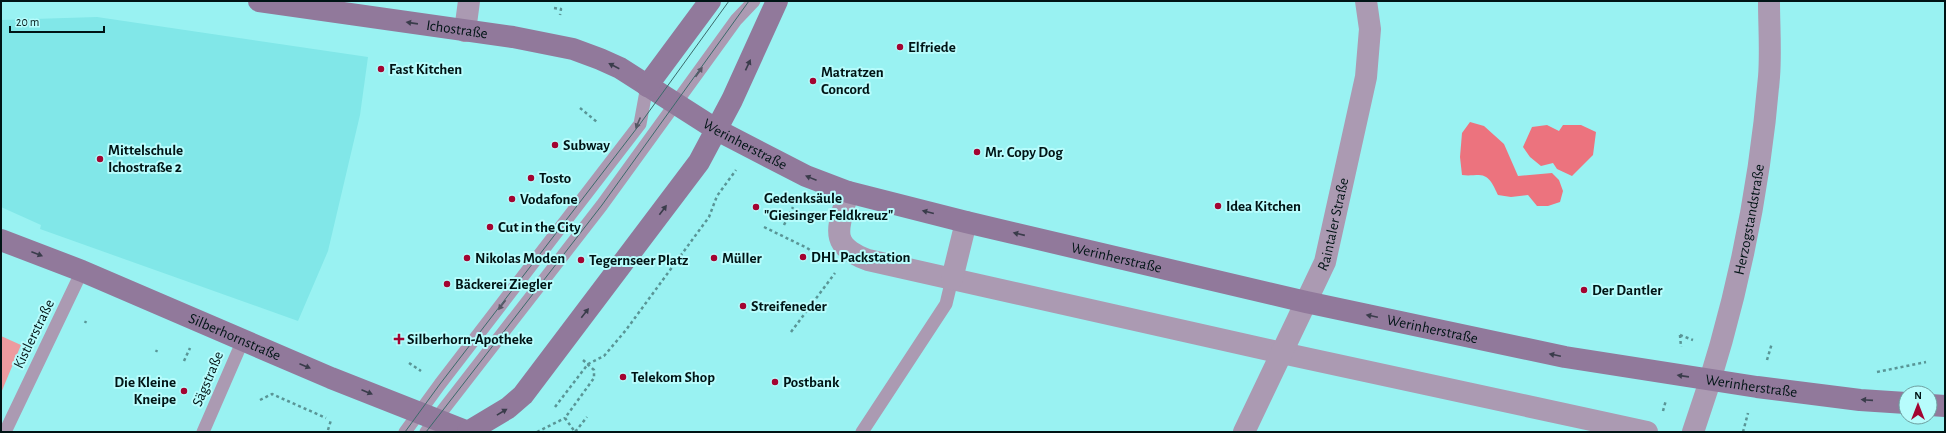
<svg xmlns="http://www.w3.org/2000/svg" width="1946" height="433" font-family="'Alegreya Sans',sans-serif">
<rect width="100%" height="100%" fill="#99f2f2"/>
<polygon fill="#81e7e8" points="97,17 368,57 360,115 328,251 298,321 40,229 41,225 1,207 1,20"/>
<polygon fill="#ec9b9f" points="1,336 21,345 1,393"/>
<g fill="#ec737e">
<path d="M 1470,122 L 1484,126 L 1504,144 L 1518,176 L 1552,173 L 1559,180 L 1563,191 L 1560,202 L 1548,206 L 1537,206 L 1528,195 L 1511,197 L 1498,195 C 1494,187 1490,175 1479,175 C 1473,175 1469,176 1462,175 L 1460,157 L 1462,133 Z"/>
<polygon points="1547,125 1559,131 1563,125 1581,125 1596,132 1593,155 1572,176 1557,169 1553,163 1541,166 1530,157 1523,147 1532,127"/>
</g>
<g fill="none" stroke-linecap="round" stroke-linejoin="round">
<g stroke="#599596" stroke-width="2.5" stroke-dasharray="3 3" stroke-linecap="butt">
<polyline points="554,8 561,9 560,15"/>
<polyline points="580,108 597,122"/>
<polyline points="784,225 793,207"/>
<polyline points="764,227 807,248 816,254"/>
<polyline points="85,323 86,321"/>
<polyline points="791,332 835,273"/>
<polyline points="1680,335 1693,340"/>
<polyline points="1680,335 1681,347"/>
<polyline points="156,352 157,350"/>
<polyline points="583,360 594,370 594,378 565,418 575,432 587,417"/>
<polyline points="1767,360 1772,343"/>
<polyline points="184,361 190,348"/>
<polyline points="409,363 421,371"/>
<polyline points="1877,372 1926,362"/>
<polyline points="260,400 272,394 326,418"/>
<polyline points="555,407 588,364 604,356 626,330 709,217 717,196 736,170"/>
<polyline points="1663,411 1666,400"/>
<polyline points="328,430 331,420"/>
<polyline points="537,432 565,418"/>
<polyline points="1743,432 1748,413"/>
</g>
<g stroke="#ab9ab2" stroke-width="13">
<polyline points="5,432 82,271"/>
<polyline points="203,432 243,340"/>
<polyline points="405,432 440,384 640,124 647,86"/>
<polyline points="426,432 602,205 736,20 754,1"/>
<polyline points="862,432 946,304 952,279"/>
</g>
<g stroke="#ab9ab2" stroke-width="22">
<polyline points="465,31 469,1"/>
<path d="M 848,192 C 839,227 827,245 868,260 L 1282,353 L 1647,432"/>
<polyline points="952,279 966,222"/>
<path id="s1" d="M 1244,432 L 1325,262 L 1366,77 L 1370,29 L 1366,1"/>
<path id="s2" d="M 1693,432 C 1733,318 1759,198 1769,77 C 1771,52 1769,26 1769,1"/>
</g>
<g stroke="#91799b" stroke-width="22">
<path id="s3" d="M 259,1 L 513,37 L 573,49 L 600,59 L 620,68 L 717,130 L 806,176 L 848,192 L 966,222 L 1306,302 L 1565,357 L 1757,387 L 1860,400 L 1906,403"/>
<polyline points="647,86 710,1"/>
<path id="s4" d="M 1,240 L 82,271 L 331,378 L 468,432"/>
<polyline points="1930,405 1945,406"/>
<polyline points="468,432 508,408 523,395 699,162 732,100 777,1"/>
</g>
<g stroke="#3b6a6b" stroke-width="1">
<polyline points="405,432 440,384 640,124 729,1"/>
<polyline points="426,432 602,205 749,1"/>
</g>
</g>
<defs><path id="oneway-solid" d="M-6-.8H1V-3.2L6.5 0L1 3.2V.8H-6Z"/></defs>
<g fill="#3a3c4b">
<use href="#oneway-solid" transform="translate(412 23) rotate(-172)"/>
<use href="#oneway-solid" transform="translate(748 65) rotate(-65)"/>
<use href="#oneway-solid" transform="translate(614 66) rotate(-153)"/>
<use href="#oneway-solid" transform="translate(811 178) rotate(-158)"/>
<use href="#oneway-solid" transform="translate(663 210) rotate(-53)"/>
<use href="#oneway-solid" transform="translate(928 212) rotate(-166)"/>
<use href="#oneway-solid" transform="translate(1019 234) rotate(-167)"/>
<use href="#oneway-solid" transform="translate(37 254) rotate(21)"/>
<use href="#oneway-solid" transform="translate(585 313) rotate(-52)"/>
<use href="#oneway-solid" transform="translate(1372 316) rotate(-168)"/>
<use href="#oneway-solid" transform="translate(1555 355) rotate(-168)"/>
<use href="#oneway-solid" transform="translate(305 366) rotate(23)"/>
<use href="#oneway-solid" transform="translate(1683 376) rotate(-172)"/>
<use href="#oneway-solid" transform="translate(367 392) rotate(23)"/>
<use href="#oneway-solid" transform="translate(1867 400) rotate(-176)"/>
<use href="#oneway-solid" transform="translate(502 412) rotate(-31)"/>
</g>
<g fill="#565764">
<use href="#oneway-solid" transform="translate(699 72) rotate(-55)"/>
<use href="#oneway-solid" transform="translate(638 123) rotate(113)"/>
<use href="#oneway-solid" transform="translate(502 305) rotate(127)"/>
</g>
<g fill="#a30431" stroke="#b7fcfc" stroke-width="1.5">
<circle cx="900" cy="47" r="4"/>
<circle cx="381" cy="69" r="4"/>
<circle cx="813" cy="81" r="4"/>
<circle cx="555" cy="145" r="4"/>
<circle cx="977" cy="152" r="4"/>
<circle cx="100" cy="159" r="4"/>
<circle cx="531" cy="178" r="4"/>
<circle cx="512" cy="199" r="4"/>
<circle cx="1218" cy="206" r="4"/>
<circle cx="756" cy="207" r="4"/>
<circle cx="490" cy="227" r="4"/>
<circle cx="803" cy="257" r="4"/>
<circle cx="467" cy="258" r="4"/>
<circle cx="714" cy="258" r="4"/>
<circle cx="581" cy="260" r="4"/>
<circle cx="447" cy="284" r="4"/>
<circle cx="1584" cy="290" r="4"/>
<circle cx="743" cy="306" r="4"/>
<path d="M397 333h4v4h4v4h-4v4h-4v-4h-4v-4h4z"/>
<circle cx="623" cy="377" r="4"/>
<circle cx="775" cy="382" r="4"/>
<circle cx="184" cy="391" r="4"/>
</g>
<g text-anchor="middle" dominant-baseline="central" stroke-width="4" stroke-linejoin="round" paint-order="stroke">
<g font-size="15" fill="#001415" stroke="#b7fcfc">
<text stroke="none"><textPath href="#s3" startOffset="200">Ichostraße</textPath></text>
<text stroke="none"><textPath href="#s3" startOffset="515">Werinherstraße</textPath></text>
<text stroke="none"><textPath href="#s2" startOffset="220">Herzogstandstraße</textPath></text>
<text stroke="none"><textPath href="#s1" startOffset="227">Raintaler Straße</textPath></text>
<text stroke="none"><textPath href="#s3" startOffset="905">Werinherstraße</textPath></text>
<text stroke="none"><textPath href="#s3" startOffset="1229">Werinherstraße</textPath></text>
<text transform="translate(34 334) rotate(-64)">Kistlerstraße</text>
<text stroke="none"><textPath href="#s4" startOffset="253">Silberhornstraße</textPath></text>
<text transform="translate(208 379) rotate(-67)">Sägstraße</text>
<text stroke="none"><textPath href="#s3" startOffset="1553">Werinherstraße</textPath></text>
</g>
<g font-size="15" font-weight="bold" fill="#001415" stroke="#b7fcfc" text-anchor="start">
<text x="908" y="47">Elfriede</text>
<text x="389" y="69">Fast Kitchen</text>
<text x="821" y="72">Matratzen<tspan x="821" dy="17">Concord</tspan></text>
<text x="563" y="145">Subway</text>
<text x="108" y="150">Mittelschule<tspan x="108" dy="17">Ichostraße 2</tspan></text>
<text x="985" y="152">Mr. Copy Dog</text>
<text x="539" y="178">Tosto</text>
<text x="764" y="198">Gedenksäule<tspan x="764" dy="17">"Giesinger Feldkreuz"</tspan></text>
<text x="520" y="199">Vodafone</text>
<text x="1226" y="206">Idea Kitchen</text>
<text x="498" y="227">Cut in the City</text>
<text x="811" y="257">DHL Packstation</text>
<text x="475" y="258">Nikolas Moden</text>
<text x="722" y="258">Müller</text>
<text x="589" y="260">Tegernseer Platz</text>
<text x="455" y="284">Bäckerei Ziegler</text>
<text x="1592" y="290">Der Dantler</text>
<text x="751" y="306">Streifeneder</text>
<text x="407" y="339">Silberhorn-Apotheke</text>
<text x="631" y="377">Telekom Shop</text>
<text x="176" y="382" text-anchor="end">Die Kleine<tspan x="176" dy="17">Kneipe</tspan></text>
<text x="783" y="382">Postbank</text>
</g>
</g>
<rect width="1946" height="433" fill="none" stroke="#001415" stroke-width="4"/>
<g transform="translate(1918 405)"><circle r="19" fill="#b7fcfc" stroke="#6e9fa0"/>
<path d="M0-3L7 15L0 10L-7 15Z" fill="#a30431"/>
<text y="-6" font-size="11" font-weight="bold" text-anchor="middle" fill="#001415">N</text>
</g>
<path d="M10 26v6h94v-6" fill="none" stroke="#001415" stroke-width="2"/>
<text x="16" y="26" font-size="12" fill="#001415" stroke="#b7fcfc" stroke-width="3" paint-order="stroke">20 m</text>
</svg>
